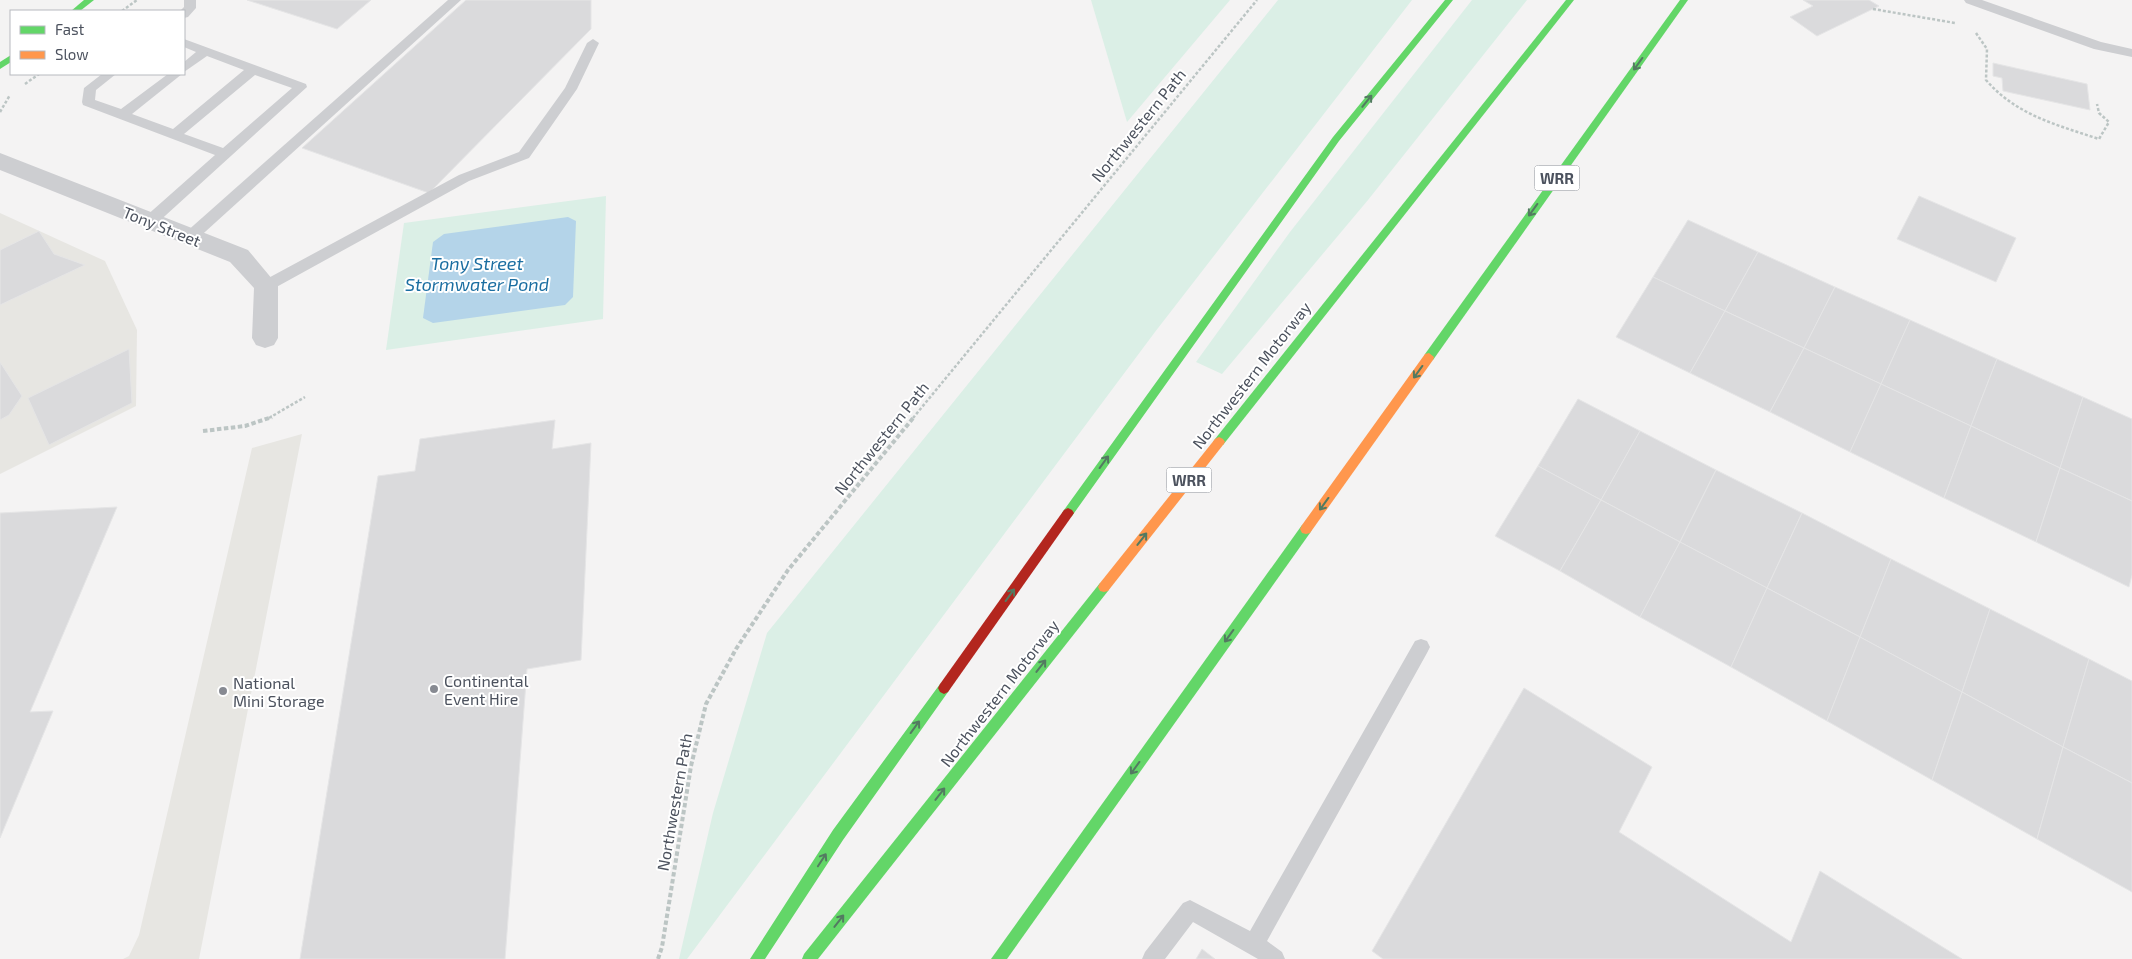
<svg xmlns="http://www.w3.org/2000/svg" width="2132" height="959" font-family="'Exo 2',sans-serif">
<rect width="100%" height="100%" fill="#f4f3f3"/>
<g fill="#e7e6e2">
<polygon points="0,213 105,261 137,330 136,406 0,474"/>
<polygon points="302,434 199,959 123,959 129,956 139,935 252,448"/>
</g>
<g fill="#dbefe6">
<polygon points="1091,0 1230,0 1127,122"/>
<polygon points="1278,0 1412,0 1155,332 687,959 679,959 713,813 767,633"/>
<polygon points="1472,0 1527,0 1368,200 1222,374 1196,362 1290,232"/>
<polygon points="606,196 603,319 386,350 404,223"/>
</g>
<polygon fill="#b4d4e9" points="568,217 576,221 573,297 565,305 433,323 423,318 433,242 444,234"/>
<g fill="#dadadc" stroke="#e5e5e6">
<polygon points="247,0 371,0 337,29"/>
<polygon points="466,0 591,0 591,29 429,193 302,148"/>
<polygon points="1803,0 1869,0 1879,6 1817,36 1790,17 1813,6"/>
<polygon points="1993,63 2087,84 2090,110 2003,91 2002,78 1993,76"/>
<polygon points="1919,196 2016,238 1996,282 1897,239"/>
<polygon points="1688,220 1758,252 1725,311 1653,277"/>
<polygon points="39,231 54,254 85,265 0,305 0,250"/>
<polygon points="1758,252 1835,287 1804,348 1725,311"/>
<polygon points="1653,277 1725,311 1690,373 1616,337"/>
<polygon points="1835,287 1910,320 1881,384 1804,348"/>
<polygon points="1725,311 1804,348 1770,412 1690,373"/>
<polygon points="1910,320 1997,359 1971,426 1881,384"/>
<polygon points="1804,348 1881,384 1850,452 1770,412"/>
<polygon points="129,349 132,403 49,445 28,398"/>
<polygon points="1997,359 2083,397 2060,468 1971,426"/>
<polygon points="0,362 22,396 9,415 0,420"/>
<polygon points="1881,384 1971,426 1944,498 1850,452"/>
<polygon points="2083,397 2132,419 2132,501 2060,468"/>
<polygon points="1578,399 1640,431 1601,500 1538,466"/>
<polygon points="555,420 552,449 591,443 581,660 527,669 505,959 300,959 378,476 415,471 420,439"/>
<polygon points="1971,426 2060,468 2036,542 1944,498"/>
<polygon points="1640,431 1716,470 1680,542 1601,500"/>
<polygon points="1538,466 1601,500 1560,571 1495,536"/>
<polygon points="2060,468 2132,501 2132,575 2129,587 2036,542"/>
<polygon points="1716,470 1802,513 1767,588 1680,542"/>
<polygon points="1601,500 1680,542 1640,617 1560,571"/>
<polygon points="117,507 30,712 53,711 0,838 0,513"/>
<polygon points="1802,513 1891,559 1860,637 1767,588"/>
<polygon points="1680,542 1767,588 1731,667 1640,617"/>
<polygon points="1891,559 1990,609 1962,692 1860,637"/>
<polygon points="1767,588 1860,637 1827,721 1731,667"/>
<polygon points="1990,609 2089,659 2063,747 1962,692"/>
<polygon points="1860,637 1962,692 1932,780 1827,721"/>
<polygon points="2089,659 2132,681 2132,783 2063,747"/>
<polygon points="1524,688 1652,767 1619,832 1791,942 1820,871 1962,959 1383,959 1372,951"/>
<polygon points="1962,692 2063,747 2037,839 1932,780"/>
<polygon points="2063,747 2132,783 2132,892 2037,839"/>
<polygon points="1202,949 1215,959 1196,959"/>
</g>
<g fill="none" stroke-linecap="round" stroke-linejoin="round">
<g stroke="#bcc5c4" stroke-width="2.5" stroke-dasharray="3 2" stroke-linecap="butt">
<polyline points="1873,9 1955,23"/>
<polyline points="122,11 137,0"/>
<path d="M 1976,33 L 1987,49 L 1986,80 C 2016,115 2057,125 2099,139 L 2109,122 L 2099,113 L 2097,104"/>
<polyline points="25,84 39,74"/>
<polyline points="0,112 10,95"/>
<polyline points="269,418 305,397"/>
<polyline points="913,418 1257,0"/>
</g>
<g stroke="#bcc5c4" stroke-width="4" stroke-dasharray="4.5 2.5" stroke-linecap="butt">
<polyline points="203,431 245,426 272,417"/>
<polyline points="658,959 662,947 691,766 706,704 736,649 788,570 914,417"/>
</g>
<g fill="#cdced1" fill-rule="evenodd">
<polygon points="184,0 196,0 196,8 188,17 184,18 184,11 180,11 184,7"/>
<polygon points="448,0 461,0 195,241 185,241 183,237 185,233"/>
<polygon points="1964,0 1982,0 2101,42 2132,49 2132,57 2094,49 1966,3"/>
<path d="M 184,39 L 306,84 L 307,87 L 155,225 L 150,226 L 143,221 L 145,217 L 215,155 L 83,105 L 82,102 L 84,88 L 102,74 L 116,74 L 96,90 L 95,100 L 121,109 L 168,74 L 182,74 L 132,114 L 173,129 L 244,70 L 207,56 L 184,72 L 184,62 L 196,52 L 184,47 ZM 255,75 L 292,88 L 223,148 L 184,134 Z"/>
<polygon points="593,39 599,43 577,89 529,158 469,181 271,290 261,290 259,286 261,282 459,175 519,152 565,88 587,43"/>
<polygon points="1421,639 1427,641 1430,647 1427,653 1267,941 1282,952 1285,959 1258,959 1193,922 1165,959 1142,959 1145,952 1183,903 1190,900 1250,931 1415,641"/>
</g>
<polygon fill="#cdced1" fill-rule="evenodd" points="0,153 248,250 278,286 278,338 274,345 265,348 256,345 252,338 254,288 230,262 0,170"/>
<g fill="#63d668" fill-rule="evenodd">
<polygon points="84,0 94,0 80,11 71,11"/>
<polygon points="1445,0 1453,0 1339,141 1072,516 1068,518 1064,516 1062,513 1064,510 1333,137"/>
<polygon points="1566,0 1574,0 1223,445 1215,445 1213,442 1215,439"/>
<polygon points="1680,0 1688,0 1433,360 1425,360 1424,357 1425,354"/>
<polygon points="11,55 11,62 0,69 0,62"/>
<polygon points="1306,524 1310,525 1312,529 1310,533 1007,959 991,959 1302,525"/>
<polygon points="1104,582 1108,583 1110,587 1108,591 818,959 802,959 804,954 1100,583"/>
<polygon points="944,682 948,684 950,688 948,692 843,840 765,959 750,959 833,830 940,684"/>
</g>
<g fill="#ff974d" fill-rule="evenodd">
<polygon points="1429,353 1434,357 1433,360 1310,533 1306,534 1302,533 1300,529 1302,525 1425,354"/>
<polygon points="1219,437 1223,439 1225,442 1223,445 1108,591 1104,592 1100,591 1098,587 1100,583 1215,439"/>
</g>
<polygon fill="#b3261e" fill-rule="evenodd" points="1068,508 1072,510 1074,513 1072,516 948,692 944,694 940,692 938,688 940,684 1064,510"/>
</g>
<defs><path id="oneway-shaft" d="M-6 0H5M1.5-3L5.5 0L1.5 3" fill="none" stroke-width="1.6" stroke-linecap="round" stroke-linejoin="round" transform="scale(1.25)"/></defs>
<g stroke="#537a61">
<use href="#oneway-shaft" transform="translate(1638 64) rotate(126)"/>
<use href="#oneway-shaft" transform="translate(1367 101) rotate(-51)"/>
<use href="#oneway-shaft" transform="translate(1533 210) rotate(126)"/>
<use href="#oneway-shaft" transform="translate(1418 372) rotate(126)"/>
<use href="#oneway-shaft" transform="translate(1104 462) rotate(-54)"/>
<use href="#oneway-shaft" transform="translate(1324 504) rotate(126)"/>
<use href="#oneway-shaft" transform="translate(1142 539) rotate(-52)"/>
<use href="#oneway-shaft" transform="translate(1010 595) rotate(-54)"/>
<use href="#oneway-shaft" transform="translate(1229 636) rotate(126)"/>
<use href="#oneway-shaft" transform="translate(1041 666) rotate(-52)"/>
<use href="#oneway-shaft" transform="translate(915 727) rotate(-54)"/>
<use href="#oneway-shaft" transform="translate(1135 768) rotate(126)"/>
<use href="#oneway-shaft" transform="translate(940 794) rotate(-52)"/>
<use href="#oneway-shaft" transform="translate(822 860) rotate(-57)"/>
<use href="#oneway-shaft" transform="translate(839 921) rotate(-52)"/>
</g>
<g fill="#878a92" stroke="#fff" stroke-width="2">
<circle cx="434" cy="689" r="5"/>
<circle cx="223" cy="691" r="5"/>
</g>
<g text-anchor="middle" dominant-baseline="central" stroke-width="4" stroke-linejoin="round" paint-order="stroke">
<g fill="#fff" stroke="#82868e" stroke-width="1">
<rect x="1534.5" y="165.5" width="45" height="25" rx="4"/>
<rect x="1166.5" y="467.5" width="45" height="25" rx="4"/>
</g>
<g font-size="15" font-weight="bold" fill="#4c525e">
<text x="1557" y="178">WRR</text>
<text x="1189" y="480">WRR</text>
</g>
<g font-size="16" fill="#4c525e" stroke="#fff">
<text transform="translate(1138 125) rotate(-51)">Northwestern Path</text>
<text transform="translate(162 226) rotate(22)">Tony Street</text>
<text transform="translate(1251 375) rotate(-52)">Northwestern Motorway</text>
<text transform="translate(881 438) rotate(-51)">Northwestern Path</text>
<text transform="translate(999 693) rotate(-52)">Northwestern Motorway</text>
<text transform="translate(674 802) rotate(-80)">Northwestern Path</text>
</g>
<g font-size="16" fill="#4c525e" stroke="#fff" text-anchor="start">
<text x="444" y="680">Continental<tspan x="444" dy="18">Event Hire</tspan></text>
<text x="233" y="682">National<tspan x="233" dy="18">Mini Storage</tspan></text>
</g>
<g font-size="18" font-style="italic" fill="#1b6ea1" stroke="#fff">
<text x="477" y="263">Tony Street<tspan x="477" dy="21">Stormwater Pond</tspan></text>
</g>
</g>
<rect x="10" y="10" width="175" height="65" fill="#ffffff" stroke="#b7babf"/>
<rect x="20" y="26" width="25" height="8" fill="#63d668" stroke="#b7babf"/>
<text x="55" y="35" font-size="15" fill="#4c525e">Fast</text>
<rect x="20" y="51" width="25" height="8" fill="#ff974d" stroke="#b7babf"/>
<text x="55" y="60" font-size="15" fill="#4c525e">Slow</text>
</svg>
